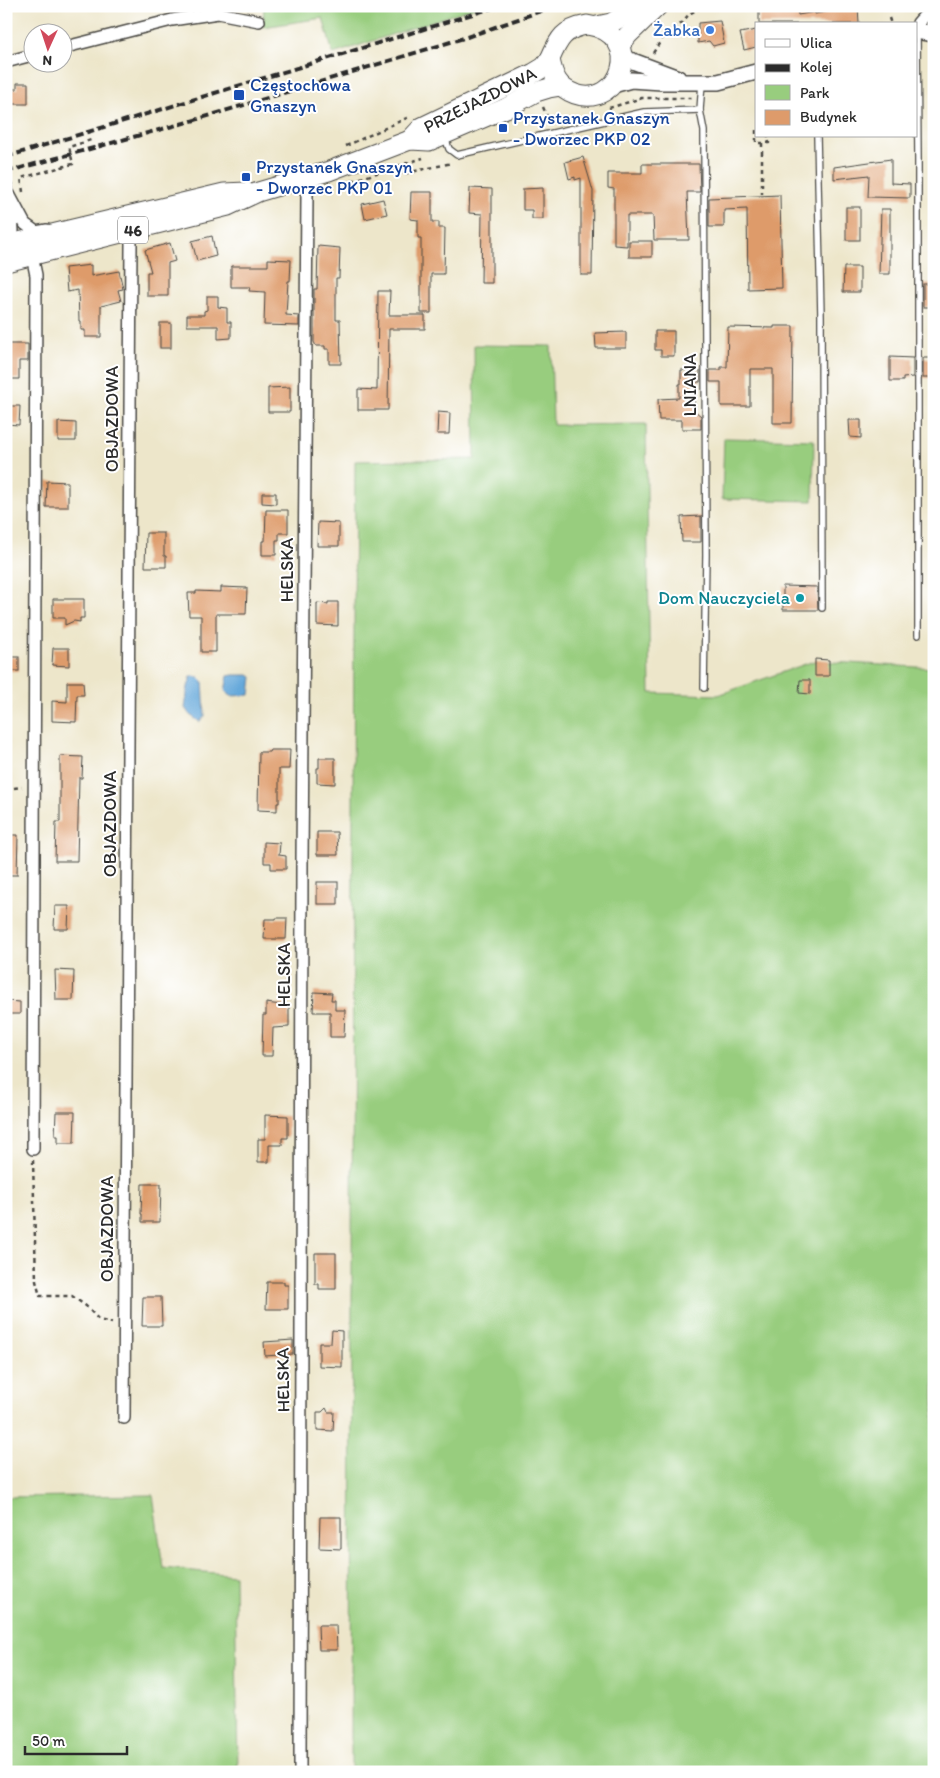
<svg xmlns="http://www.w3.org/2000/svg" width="940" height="1778" font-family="Itim,sans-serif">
<rect width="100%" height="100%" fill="#fff"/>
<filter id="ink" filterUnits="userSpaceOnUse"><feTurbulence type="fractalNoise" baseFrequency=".02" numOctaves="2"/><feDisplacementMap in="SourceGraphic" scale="10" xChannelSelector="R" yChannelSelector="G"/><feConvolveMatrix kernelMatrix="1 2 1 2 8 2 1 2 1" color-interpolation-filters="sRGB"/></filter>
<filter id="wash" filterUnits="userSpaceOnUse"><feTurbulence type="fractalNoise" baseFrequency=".0096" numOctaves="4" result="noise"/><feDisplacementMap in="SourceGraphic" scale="20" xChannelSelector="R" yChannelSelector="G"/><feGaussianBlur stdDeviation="1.12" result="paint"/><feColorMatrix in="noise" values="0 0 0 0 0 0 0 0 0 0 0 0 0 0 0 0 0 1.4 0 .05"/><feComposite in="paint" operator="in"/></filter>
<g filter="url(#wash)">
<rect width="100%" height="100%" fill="#ede6ca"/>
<g fill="#98cd7e" stroke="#627c54">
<polygon points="264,6 479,6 333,54 323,18 263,27"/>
<polygon points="474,345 551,346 553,425 646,424 650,693 718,695 814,661 934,668 934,1772 351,1772 353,805 355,461 475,459"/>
<polygon points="724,438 814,440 813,501 722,499"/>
<polygon points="153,1495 163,1568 235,1575 238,1772 6,1772 6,1497"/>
</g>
<g fill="#65a8da" stroke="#486a82">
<polygon points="233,675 249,675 252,677 250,695 231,696 225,691 228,676"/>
<polygon points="191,676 199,677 203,681 205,716 200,722 190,715 185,708 188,687"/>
</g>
<g id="blocks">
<g fill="#de9b6b">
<polygon points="759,6 797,6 798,15 815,12 815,14 846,8 846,6 858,6 859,24 759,24"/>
<polygon points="720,21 724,43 713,46 709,41 698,43 698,23"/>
<polygon points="756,30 756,47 744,50 740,33"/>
<polygon points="17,83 28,83 28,104 6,104 6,89 17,89"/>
<polygon points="583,157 593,191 592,275 581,275 581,178 575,180 575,177 569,179 565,162"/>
<polygon points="891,159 891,183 910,184 910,198 868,197 869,175 834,179 834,167"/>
<polygon points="642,164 699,164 700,192 687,192 689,240 654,240 653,215 627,215 627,246 614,245 614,189 608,188 608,173 642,173"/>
<polygon points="470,188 492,189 492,283 481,283 482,214 469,213"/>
<polygon points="543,188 543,219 532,219 532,210 523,210 523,189"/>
<polygon points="411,192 432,192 432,222 439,222 439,228 445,228 444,274 431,274 431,313 421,313 421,238 418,238 418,220 410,219"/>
<polygon points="780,195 782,288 748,289 747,209 724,210 724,227 709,227 709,198"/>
<polygon points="383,199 387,214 365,219 362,204"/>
<rect x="846" y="207" width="14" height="33"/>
<polygon points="881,209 890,209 890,274 879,274"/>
<polygon points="212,236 216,256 197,261 192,241"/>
<rect x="629" y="241" width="23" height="16"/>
<polygon points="170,243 175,261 168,263 168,296 147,296 147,272 151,272 145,250"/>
<polygon points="318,246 340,248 339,278 336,278 336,320 340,320 341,364 329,364 329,349 325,349 325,346 316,346 314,342 314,289 317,289"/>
<polygon points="268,259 291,260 290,281 288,281 286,315 299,316 299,326 264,325 265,292 249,291 250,287 231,287 231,266 268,266"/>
<polygon points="91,265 91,276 119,271 123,289 118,290 121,301 101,306 101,337 85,337 85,330 81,330 81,321 79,321 78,290 67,292 65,268"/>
<polygon points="844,267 860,267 860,292 843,292"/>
<rect x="923" y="284" width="11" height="23"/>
<polygon points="378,291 390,291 389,315 425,315 425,329 389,329 388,410 358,410 358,389 377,390"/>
<polygon points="207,296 218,296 218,307 227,308 227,322 231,322 231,338 218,339 218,326 187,326 187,315 204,315 204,311 207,310"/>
<rect x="160" y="323" width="11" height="25"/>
<polygon points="774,326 793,326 792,423 773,423 773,369 750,369 750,406 721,406 721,382 710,382 710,370 721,370 721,367 727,367 728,327 774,328"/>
<polygon points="655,331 674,331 674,356 661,356 661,350 655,350"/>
<polygon points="626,332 626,348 596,348 595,333"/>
<polygon points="6,344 28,344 28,361 19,361 19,379 7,379"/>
<polygon points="890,357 913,358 913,377 903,378 903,381 890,381"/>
<rect x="923" y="358" width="11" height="20"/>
<polygon points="681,370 700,370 700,382 693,382 694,402 695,403 695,411 701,416 701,429 682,429 682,420 659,420 658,399 679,398 679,384 681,384"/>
<polygon points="290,387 290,412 268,412 268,388"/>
<polygon points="6,406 20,406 19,425 6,424"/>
<polygon points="438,412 450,413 449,434 437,434"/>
<polygon points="849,420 861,420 861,438 850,437"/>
<polygon points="58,422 76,423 76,441 58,441"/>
<polygon points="47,481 68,482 68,507 46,507"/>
<polygon points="262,493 276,493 276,504 262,503"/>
<polygon points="266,510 288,510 288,533 279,533 279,540 276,540 276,555 262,555 262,541 265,541"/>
<polygon points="701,516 701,542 682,542 681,517"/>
<polygon points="318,522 339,523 339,546 317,546"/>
<polygon points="146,533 164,533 164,556 166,556 166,567 145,567"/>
<polygon points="783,586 817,587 818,610 783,610"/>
<polygon points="221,587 247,588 246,614 216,614 216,652 201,652 201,616 189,616 188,593 196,593 196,591 221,592"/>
<polygon points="53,599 84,599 84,618 80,618 80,622 74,621 65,625 65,618 53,618"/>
<polygon points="328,602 338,602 338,626 317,625 317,603 328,604"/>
<polygon points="53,648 69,648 69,666 52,665"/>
<rect x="6" y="657" width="13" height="14"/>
<polygon points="815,659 829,660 829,676 815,676"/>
<polygon points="800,680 810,680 810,694 799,693"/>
<polygon points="67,682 83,682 84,695 77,695 76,722 52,721 52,701 67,702"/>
<polygon points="270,750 290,750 289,769 279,769 279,803 277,803 277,811 258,810 259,752 269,752"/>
<polygon points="60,756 83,757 82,778 79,778 77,861 55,861 56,822 60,822"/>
<polygon points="319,758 335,758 335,784 317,783 317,768 319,768"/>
<polygon points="317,832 337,832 338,855 317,855"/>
<polygon points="6,835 18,835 17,875 6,875"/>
<polygon points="264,842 280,843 279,855 286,856 286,869 271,869 271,863 264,863"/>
<rect x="317" y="882" width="21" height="22"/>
<polygon points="55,906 69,906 68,929 54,929"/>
<polygon points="276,918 287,918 286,939 264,939 265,919 276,919"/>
<polygon points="55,970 74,971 73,1000 56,1000"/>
<polygon points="314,992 332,993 331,1000 335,1000 335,1010 345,1010 344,1037 330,1037 330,1012 313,1012"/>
<polygon points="6,1001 20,1002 20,1014 6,1014"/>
<polygon points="266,1003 289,1006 289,1027 273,1028 272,1056 262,1056 263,1015 266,1015"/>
<polygon points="56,1112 75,1112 74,1143 58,1143 58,1136 55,1136"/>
<polygon points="265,1115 288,1116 288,1138 282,1138 282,1145 269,1145 269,1162 258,1162 258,1139 265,1139"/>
<polygon points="142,1184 161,1184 160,1222 142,1222 142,1214 141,1214"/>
<polygon points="315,1253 336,1253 336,1289 319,1289 319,1284 315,1284"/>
<polygon points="267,1282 284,1282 284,1285 288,1285 288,1309 266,1309"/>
<polygon points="143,1297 161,1297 162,1326 142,1326"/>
<polygon points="332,1330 342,1331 342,1367 319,1366 319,1343 331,1343"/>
<polygon points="293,1340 293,1354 265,1356 264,1342"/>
<polygon points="326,1408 328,1412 334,1412 333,1431 317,1430 317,1412 322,1412"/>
<polygon points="320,1517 341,1517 341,1549 319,1548"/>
<polygon points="318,1625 336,1625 337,1650 319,1650"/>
</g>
</g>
</g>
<g filter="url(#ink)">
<use href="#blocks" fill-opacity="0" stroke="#484743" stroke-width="1"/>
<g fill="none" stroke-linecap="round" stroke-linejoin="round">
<defs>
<g id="service">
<polyline points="917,32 918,159 918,635"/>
<polyline points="702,83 700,110 704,131 706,555 704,688"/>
<polyline points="817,136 821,316 822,608"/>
<polyline points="445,137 449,149 457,155 644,112 700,110"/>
</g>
<g id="minor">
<polyline points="917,31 918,23 933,6"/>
<polyline points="62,48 172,20 218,13 259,21"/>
<polyline points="6,62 32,55"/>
<polyline points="6,185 12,214 13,231 6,238"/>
<polyline points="9,194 25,224 36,232 47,230"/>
<polyline points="32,256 36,275 33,1149"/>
<polyline points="124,1418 131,243 128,231"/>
<polyline points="300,1772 302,862 307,195 301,179"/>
</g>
<g id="tertiary">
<polyline points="916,31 934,34"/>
<polyline points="622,57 678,78"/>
<polyline points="613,85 631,80 662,82 718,82 756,72"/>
</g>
<g id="primary">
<path d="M 587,25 C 648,35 620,110 575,94 C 558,88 553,76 550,59 C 559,38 564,29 587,25 Z"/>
<polyline points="597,26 611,23 640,6"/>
<polyline points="620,45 628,35 658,6"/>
<polyline points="410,140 422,127 534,73 544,67 550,59"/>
<polyline points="6,245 224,193 246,192"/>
<polyline points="6,262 228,206 258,192 329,171 410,140 429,141 506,108 536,92 549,88 561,86"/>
</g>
</defs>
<use href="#service" stroke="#484743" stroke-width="8"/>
<use href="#minor" stroke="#484743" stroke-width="14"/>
<use href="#tertiary" stroke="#484743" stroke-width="18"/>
<use href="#primary" stroke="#484743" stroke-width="21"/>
<g stroke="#484743" stroke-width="2.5" stroke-dasharray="4 4" stroke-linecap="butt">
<polyline points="889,18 891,24"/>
<polyline points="653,53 666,33 682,23 689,14 704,6"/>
<polyline points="543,107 550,123"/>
<polyline points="609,108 642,98 692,98"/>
<polyline points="756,130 756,143 769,143 768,136"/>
<polyline points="762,143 762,194"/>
<polyline points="346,146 409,117"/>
<polyline points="391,169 402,174 452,163"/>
<polyline points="352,181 423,158"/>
<polyline points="23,192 21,178 73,164 69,147 91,140"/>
<polyline points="6,789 22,787"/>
<polyline points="33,1160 36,1281 40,1296 72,1296 86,1306 99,1320 112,1323"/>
</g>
<use href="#service" stroke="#fff" stroke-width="5.5"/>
<use href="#minor" stroke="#fff" stroke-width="11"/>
<use href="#tertiary" stroke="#fff" stroke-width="15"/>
<use href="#primary" stroke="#fff" stroke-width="19"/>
<g stroke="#2b2b2b" stroke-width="4" stroke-dasharray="8 4" stroke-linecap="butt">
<polyline points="6,157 499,6"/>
<polyline points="6,172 195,120 467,37 555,6"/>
</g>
</g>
</g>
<circle fill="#3f7fe0" stroke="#fff" stroke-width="2" cx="710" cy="30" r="5"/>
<g fill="#1a4fb4" stroke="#fff" stroke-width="2">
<rect x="233" y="89" width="12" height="12" rx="2.5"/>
<rect x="498" y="123" width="10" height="10" rx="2.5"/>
<rect x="241" y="172" width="10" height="10" rx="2.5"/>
</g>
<circle fill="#0f9aa8" stroke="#fff" stroke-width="2" cx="800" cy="598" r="5"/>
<g text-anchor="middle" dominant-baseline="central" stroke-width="4" stroke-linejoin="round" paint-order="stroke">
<rect fill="#fff" stroke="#6b6b6b" stroke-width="1" x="118" y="216.5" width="30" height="27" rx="4"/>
<g font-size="16" font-weight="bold" fill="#2b2b2b">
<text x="133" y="230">46</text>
</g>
<g font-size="18" fill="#366cbe" stroke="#fff" text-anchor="end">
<text x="700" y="30">Żabka</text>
</g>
<g font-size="18" fill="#164399" stroke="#fff" text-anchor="start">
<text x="250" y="85">Częstochowa<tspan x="250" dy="21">Gnaszyn</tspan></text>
<text x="513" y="118">Przystanek Gnaszyn<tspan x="513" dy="21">- Dworzec PKP 02</tspan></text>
<text x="256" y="167">Przystanek Gnaszyn<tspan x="256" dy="21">- Dworzec PKP 01</tspan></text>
</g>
<g font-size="18" fill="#2b2b2b" stroke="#fff">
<text transform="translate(480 100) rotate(-27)">PRZEJAZDOWA</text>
<text transform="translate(690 385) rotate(-90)">LNIANA</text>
<text transform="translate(112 419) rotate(-90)">OBJAZDOWA</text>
<text transform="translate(287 570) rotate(-90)">HELSKA</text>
<text transform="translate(110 824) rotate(-90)">OBJAZDOWA</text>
<text transform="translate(284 975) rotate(-90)">HELSKA</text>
<text transform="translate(107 1229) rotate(-90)">OBJAZDOWA</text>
<text transform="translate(283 1380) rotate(-91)">HELSKA</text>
</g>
<g font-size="18" fill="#0d838f" stroke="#fff" text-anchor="end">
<text x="790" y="598">Dom Nauczyciela</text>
</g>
</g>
<rect width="940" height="1778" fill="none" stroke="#fff" stroke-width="25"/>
<rect x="755" y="22" width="162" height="115" fill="#ffffff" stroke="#aaaaaa"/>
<rect x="765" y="39" width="25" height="8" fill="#ffffff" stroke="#aaaaaa"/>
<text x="800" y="48" font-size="15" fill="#2b2b2b">Ulica</text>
<rect x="765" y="64" width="25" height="8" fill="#2b2b2b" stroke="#aaaaaa"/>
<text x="800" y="72" font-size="15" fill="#2b2b2b">Kolej</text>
<rect x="765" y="85" width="25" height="15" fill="#98cd7e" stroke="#aaaaaa"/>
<text x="800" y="98" font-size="15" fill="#2b2b2b">Park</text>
<rect x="765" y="110" width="25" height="15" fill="#de9b6b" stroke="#aaaaaa"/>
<text x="800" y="122" font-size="15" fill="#2b2b2b">Budynek</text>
<g transform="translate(48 48) rotate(183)"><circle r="24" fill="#ffffff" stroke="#aaaaaa"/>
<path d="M0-4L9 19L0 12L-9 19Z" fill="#d1495b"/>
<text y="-8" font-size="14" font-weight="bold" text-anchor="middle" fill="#2b2b2b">N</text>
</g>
<path d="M25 1746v8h102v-8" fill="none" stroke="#2b2b2b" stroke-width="2.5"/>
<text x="32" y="1746" font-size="15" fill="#2b2b2b" stroke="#ffffff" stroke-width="4" paint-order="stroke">50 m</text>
</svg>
